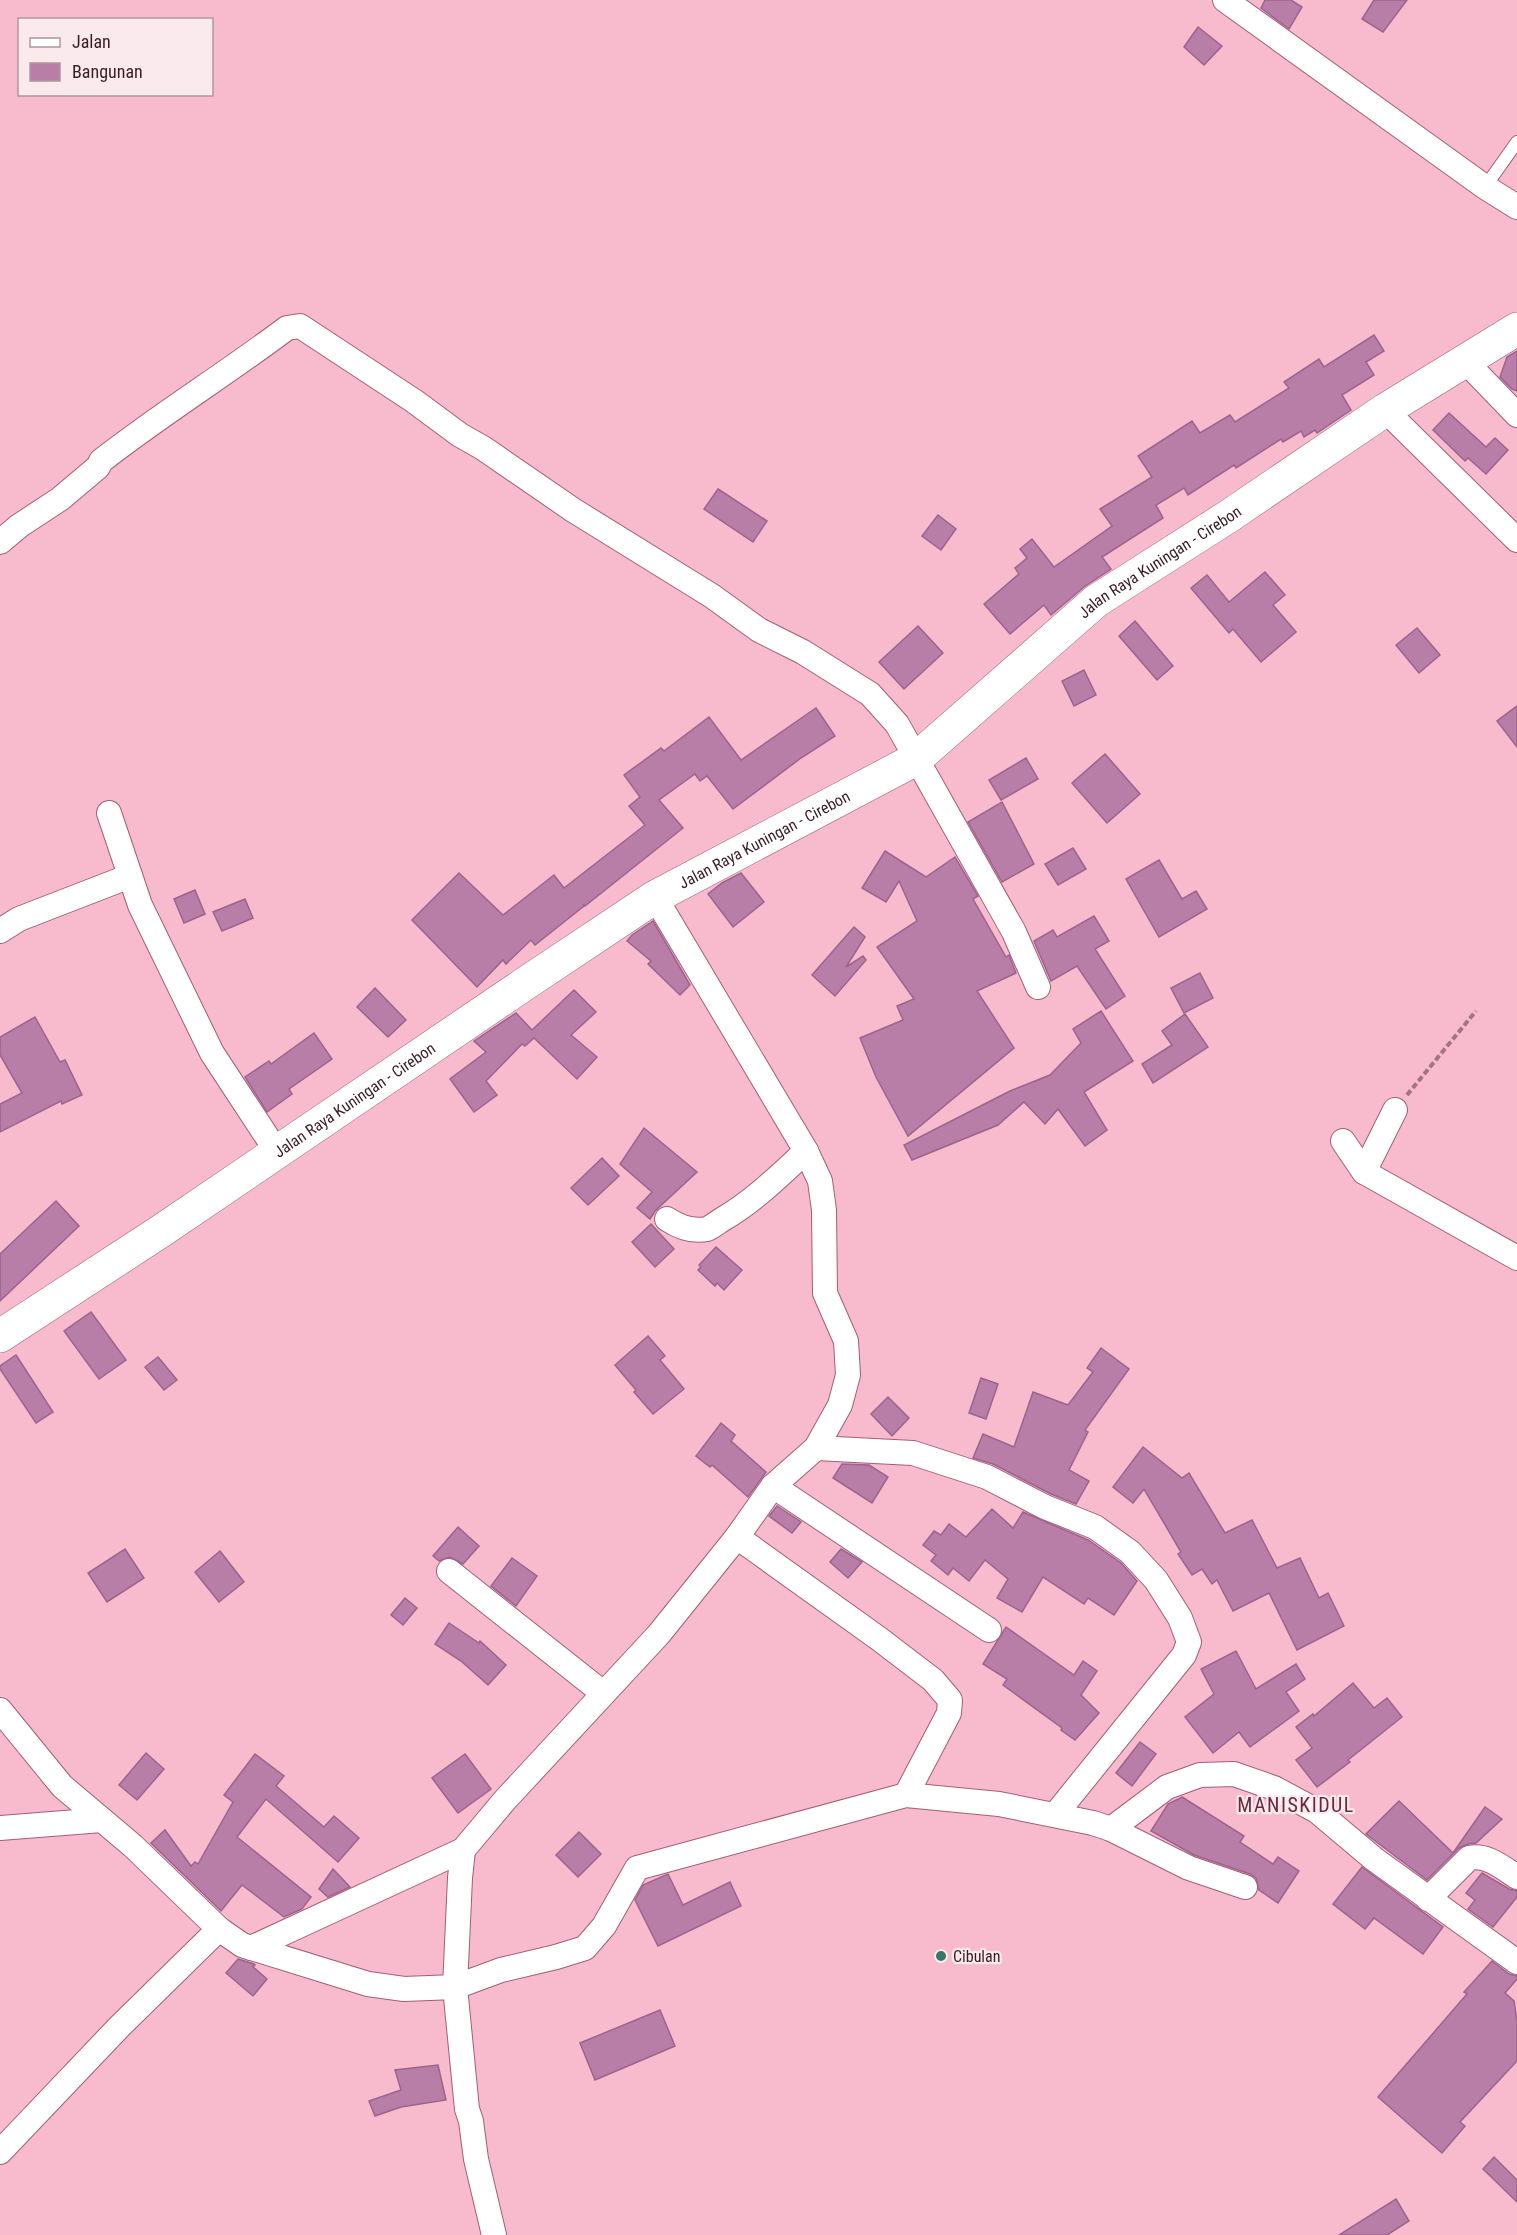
<svg xmlns="http://www.w3.org/2000/svg" width="1517" height="2235" font-family="'Roboto Condensed',sans-serif">
<rect width="100%" height="100%" fill="#f8bacd"/>
<g fill="#b87ea7" stroke="#9e638d" stroke-width="1.5">
<polygon points="1265,0 1291,0 1302,7 1289,29 1261,8"/>
<polygon points="1374,0 1407,0 1383,32 1362,19"/>
<polygon points="1198,27 1222,46 1204,65 1184,47"/>
<polygon points="1374,335 1384,351 1366,362 1374,375 1342,395 1351,410 1317,433 1315,430 1304,437 1301,431 1283,442 1281,439 1236,468 1234,465 1188,495 1184,488 1156,505 1163,518 1102,557 1111,569 1084,587 1051,615 1044,605 1010,634 984,604 1019,574 1015,568 1027,558 1020,549 1032,539 1054,567 1112,526 1100,509 1152,477 1138,456 1192,421 1200,433 1230,415 1235,422 1289,388 1284,382 1319,359 1324,367"/>
<polygon points="1517,351 1517,391 1512,389 1500,377 1507,357"/>
<polygon points="1449,413 1486,447 1495,438 1508,450 1486,474 1468,458 1465,461 1433,430"/>
<polygon points="718,489 767,521 753,542 704,509"/>
<polygon points="938,515 956,529 941,550 922,536"/>
<polygon points="1265,572 1285,595 1273,605 1296,632 1261,662 1233,629 1229,633 1191,588 1207,575 1229,602"/>
<polygon points="1135,621 1173,666 1157,680 1119,636"/>
<polygon points="918,626 943,653 904,689 879,662"/>
<polygon points="1417,628 1440,655 1419,673 1396,645"/>
<polygon points="1084,670 1096,695 1074,706 1062,681"/>
<polygon points="1517,706 1517,747 1497,721"/>
<polygon points="816,708 835,736 801,758 733,809 707,776 700,781 695,774 659,800 683,828 585,906 583,904 584,906 535,945 531,940 506,964 503,960 477,987 412,920 459,873 503,915 554,875 564,888 645,825 629,806 640,797 624,775 661,748 664,751 709,717 741,760"/>
<polygon points="1105,754 1140,794 1107,823 1072,783"/>
<polygon points="1026,758 1038,779 1001,800 989,780"/>
<polygon points="1002,802 1034,864 1002,882 968,822"/>
<polygon points="1073,848 1086,869 1058,885 1045,864"/>
<polygon points="885,851 926,877 955,857 978,896 973,899 1006,957 1009,955 1016,973 977,991 1014,1048 908,1136 876,1077 860,1038 903,1020 897,1006 914,999 877,947 917,921 899,881 886,902 862,888"/>
<polygon points="1159,860 1182,899 1196,891 1207,909 1159,937 1126,879"/>
<polygon points="741,873 764,902 733,927 708,894 722,883"/>
<polygon points="195,890 205,914 184,923 174,899"/>
<polygon points="245,899 253,918 222,931 213,912"/>
<polygon points="1094,916 1109,941 1095,949 1125,996 1106,1009 1077,966 1051,981 1034,941 1053,930 1057,937"/>
<polygon points="653,921 690,985 680,995 648,964 651,961 627,941 632,935"/>
<polygon points="854,927 865,937 846,967 863,956 866,960 835,996 812,975"/>
<polygon points="1200,973 1213,998 1184,1013 1171,988"/>
<polygon points="375,988 406,1020 388,1037 357,1007"/>
<polygon points="574,990 596,1012 571,1035 597,1057 577,1079 534,1038 525,1046 522,1044 486,1081 497,1095 474,1112 450,1079 486,1052 474,1041 516,1013 532,1030"/>
<polygon points="1101,1011 1133,1061 1084,1092 1107,1130 1085,1146 1058,1109 1045,1124 1024,1102 998,1125 912,1160 904,1145 1010,1091 1050,1075 1081,1043 1073,1029"/>
<polygon points="1185,1014 1208,1047 1153,1083 1142,1064 1172,1045 1162,1031"/>
<polygon points="35,1017 60,1062 65,1060 82,1095 62,1104 61,1101 0,1132 0,1104 22,1093 0,1055 0,1037"/>
<polygon points="314,1033 332,1059 289,1089 292,1094 267,1112 245,1077 269,1061 271,1064"/>
<polygon points="644,1128 697,1172 655,1211 650,1219 637,1208 652,1192 620,1164"/>
<polygon points="602,1158 619,1176 588,1205 571,1188"/>
<polygon points="56,1201 79,1226 0,1301 0,1254"/>
<polygon points="651,1224 674,1249 655,1267 632,1242"/>
<polygon points="716,1247 742,1270 724,1290 717,1283 715,1286 698,1270 701,1267 699,1265"/>
<polygon points="91,1312 126,1360 99,1379 64,1331"/>
<polygon points="648,1336 665,1356 660,1360 684,1389 653,1414 634,1392 636,1390 615,1365"/>
<polygon points="1101,1348 1129,1369 1085,1430 1088,1432 1069,1470 1089,1481 1076,1504 1051,1494 993,1464 973,1458 983,1434 1014,1447 1033,1392 1068,1405 1093,1372 1087,1368"/>
<polygon points="16,1355 53,1412 36,1423 0,1369 0,1366"/>
<polygon points="158,1357 177,1380 164,1390 145,1367"/>
<polygon points="981,1378 998,1384 986,1419 969,1413"/>
<polygon points="888,1397 909,1418 892,1436 871,1414"/>
<polygon points="721,1423 735,1435 731,1441 766,1472 748,1497 712,1465 710,1467 696,1456"/>
<polygon points="1143,1447 1182,1478 1189,1473 1225,1533 1252,1520 1277,1568 1300,1558 1319,1598 1328,1593 1344,1626 1297,1650 1269,1593 1233,1611 1217,1580 1212,1584 1202,1569 1192,1575 1178,1554 1181,1552 1144,1489 1133,1503 1113,1487"/>
<polygon points="842,1464 869,1465 888,1477 872,1503 833,1478"/>
<polygon points="777,1506 801,1522 792,1533 769,1516"/>
<polygon points="992,1509 1013,1528 1023,1512 1088,1540 1121,1563 1137,1581 1114,1615 1088,1598 1084,1604 1043,1577 1022,1612 997,1598 1008,1579 985,1560 969,1581 953,1568 948,1575 931,1561 936,1555 923,1545 934,1531 941,1535 949,1524 966,1537"/>
<polygon points="458,1527 479,1546 463,1564 450,1557 439,1561 433,1556"/>
<polygon points="125,1549 144,1578 107,1602 88,1573"/>
<polygon points="841,1549 862,1562 848,1578 830,1562"/>
<polygon points="220,1551 244,1582 219,1602 195,1572"/>
<polygon points="512,1558 537,1576 516,1606 491,1586"/>
<polygon points="405,1598 417,1608 403,1625 391,1615"/>
<polygon points="449,1623 479,1643 480,1641 506,1665 488,1685 461,1661 435,1644"/>
<polygon points="1006,1627 1074,1675 1083,1661 1097,1671 1081,1695 1099,1713 1075,1740 1061,1730 1062,1728 1003,1685 1007,1679 983,1664"/>
<polygon points="1236,1651 1256,1689 1296,1664 1305,1679 1286,1692 1299,1711 1250,1747 1239,1732 1213,1753 1185,1717 1214,1694 1201,1669"/>
<polygon points="1353,1683 1374,1708 1387,1698 1402,1717 1348,1760 1350,1762 1317,1787 1296,1760 1312,1748 1296,1727 1313,1714 1314,1716"/>
<polygon points="1140,1742 1156,1754 1132,1786 1116,1773"/>
<polygon points="146,1753 164,1769 137,1800 119,1785"/>
<polygon points="255,1754 284,1776 276,1786 324,1827 334,1816 359,1838 338,1862 266,1799 237,1837 311,1897 302,1909 284,1917 242,1885 221,1911 151,1843 165,1830 191,1866 195,1862 198,1864 233,1802 224,1795"/>
<polygon points="465,1754 491,1789 458,1813 432,1778"/>
<polygon points="1182,1797 1244,1836 1240,1842 1273,1864 1278,1857 1299,1871 1278,1903 1259,1890 1256,1878 1250,1874 1194,1855 1151,1831 1168,1804"/>
<polygon points="1399,1801 1453,1853 1485,1807 1502,1819 1476,1843 1468,1844 1459,1848 1427,1880 1366,1834"/>
<polygon points="579,1832 601,1854 578,1877 556,1855"/>
<polygon points="1362,1867 1443,1927 1423,1954 1374,1918 1365,1929 1333,1904"/>
<polygon points="333,1869 350,1887 328,1897 319,1889"/>
<polygon points="1482,1873 1509,1889 1517,1891 1517,1897 1493,1927 1468,1909 1475,1900 1466,1893"/>
<polygon points="668,1874 683,1905 730,1882 741,1906 658,1946 635,1900 643,1885"/>
<polygon points="238,1959 254,1964 255,1965 253,1967 267,1979 253,1996 226,1973"/>
<polygon points="1492,1961 1509,1974 1517,1976 1517,1979 1505,1993 1514,2001 1517,2021 1517,2061 1460,2122 1465,2126 1442,2153 1378,2097 1467,1994 1464,1992"/>
<polygon points="660,2010 675,2046 595,2080 580,2043"/>
<polygon points="438,2065 446,2100 401,2107 375,2116 369,2101 401,2090 395,2070"/>
<polygon points="1494,2157 1517,2180 1517,2202 1483,2169"/>
<polygon points="1396,2199 1409,2221 1387,2235 1339,2235"/>
</g>
<g fill="none" stroke-linecap="round" stroke-linejoin="round">
<defs>
<polyline id="lane" points="1485,187 1517,142"/>
<g id="street">
<polyline points="1225,0 1485,187 1517,207"/>
<polyline points="1466,362 1517,415"/>
<polyline points="1385,410 1517,540"/>
<path d="M 0,542 L 19,526 L 60,499 L 98,467 L 101,461 C 161,414 226,374 287,328 L 300,326 L 414,401 L 460,435 L 483,448 L 573,510 L 712,596 L 759,630 L 803,652 L 870,694 L 897,724 L 1014,932 L 1038,987"/>
<polyline points="109,813 140,905 212,1053 277,1152"/>
<polyline points="0,931 19,919 130,876"/>
<polyline points="1343,1141 1364,1172 1517,1258"/>
<polyline points="1364,1172 1395,1110"/>
<path d="M 667,1219 C 679,1227 692,1232 707,1229 C 712,1227 718,1222 723,1219 C 754,1201 780,1175 806,1151"/>
<polyline points="816,1448 913,1453 987,1477 1045,1507 1095,1527 1130,1552 1156,1580 1180,1618 1189,1642 1184,1655 1055,1815"/>
<polyline points="773,1486 989,1630"/>
<polyline points="737,1537 878,1638 933,1680 950,1700 949,1713 906,1795"/>
<polyline points="449,1571 603,1693"/>
<polyline points="0,1710 62,1786 133,1846 219,1929 242,1945 368,1984 404,1989 455,1987 467,2109 471,2121 476,2159 494,2235"/>
<polyline points="0,1828 102,1820"/>
<polyline points="1111,1829 1167,1787 1200,1775 1234,1774 1274,1788 1317,1811 1374,1859 1517,1962"/>
<polyline points="463,1850 460,1878 455,1987 501,1970 556,1957 585,1948 604,1926 637,1868 906,1795 999,1804 1093,1823 1111,1829 1189,1868 1245,1887"/>
<path d="M 1428,1899 L 1469,1858 C 1487,1854 1503,1868 1517,1877"/>
<polyline points="251,1948 463,1850 505,1800 659,1634 737,1537 773,1486 816,1448 840,1405 848,1375 846,1341 825,1293 824,1210 820,1181 806,1151 655,897"/>
<polyline points="0,2152 120,2026 219,1929"/>
</g>
<g id="highway">
<path id="s1" d="M 0,1336 L 161,1231 L 523,985 L 655,897 L 916,759 L 1096,601 L 1229,516 L 1385,410 L 1517,329"/>
</g>
</defs>
<use href="#lane" stroke="#a35e76" stroke-width="14"/>
<use href="#street" stroke="#a35e76" stroke-width="26"/>
<use href="#highway" stroke="#a35e76" stroke-width="34"/>
<polyline stroke="#a37483" stroke-width="4" stroke-dasharray="6 3" stroke-linecap="butt" points="1407,1095 1476,1011"/>
<use href="#lane" stroke="#fff" stroke-width="12"/>
<use href="#street" stroke="#fff" stroke-width="24"/>
<use href="#highway" stroke="#fff" stroke-width="33"/>
</g>
<circle fill="#34786a" stroke="#faeaee" stroke-width="2" cx="941" cy="1956" r="6"/>
<g text-anchor="middle" dominant-baseline="central" stroke-width="4.5" stroke-linejoin="round" paint-order="stroke">
<g font-size="16" fill="#391c26" stroke="#faeaee">
<text stroke="none"><textPath href="#s1" startOffset="1398">Jalan Raya Kuningan - Cirebon</textPath></text>
<text stroke="none"><textPath href="#s1" startOffset="912">Jalan Raya Kuningan - Cirebon</textPath></text>
<text stroke="none"><textPath href="#s1" startOffset="426">Jalan Raya Kuningan - Cirebon</textPath></text>
</g>
<g font-size="16" fill="#391c26" stroke="#faeaee" text-anchor="start">
<text x="953" y="1956">Cibulan</text>
</g>
<g font-size="20" letter-spacing="1.5" fill="#682941" stroke="#faeaee">
<text x="1296" y="1805">MANISKIDUL</text>
</g>
</g>
<rect x="18" y="18" width="195" height="78" fill="#faeaee" stroke="#ad989e" stroke-width="1.5"/>
<rect x="30" y="38" width="30" height="9" fill="#ffffff" stroke="#ad989e" stroke-width="1.5"/>
<text x="72" y="48" font-size="18" fill="#391c26">Jalan</text>
<rect x="30" y="63" width="30" height="18" fill="#b87ea7" stroke="#ad989e" stroke-width="1.5"/>
<text x="72" y="78" font-size="18" fill="#391c26">Bangunan</text>
</svg>
